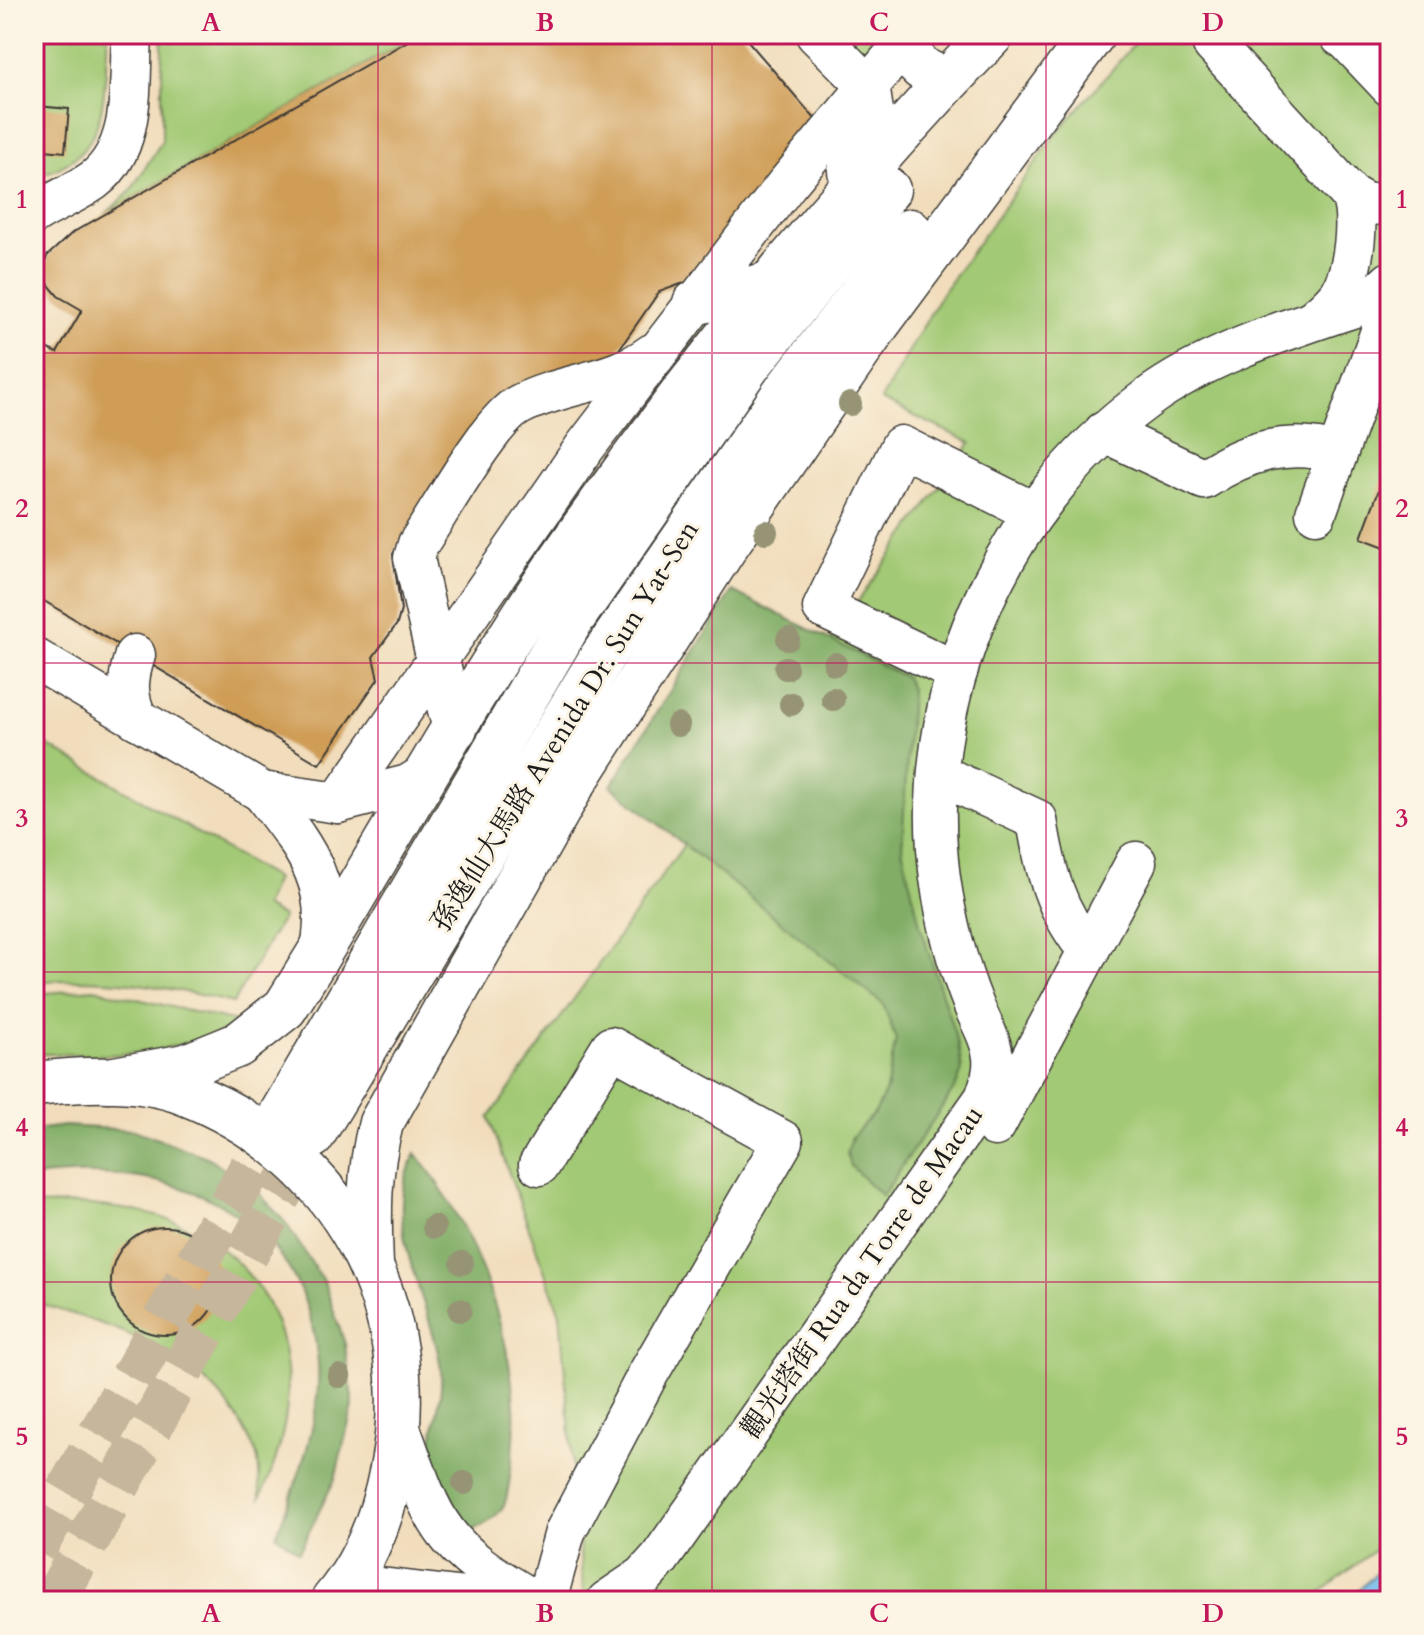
<svg xmlns="http://www.w3.org/2000/svg" width="1424" height="1635" font-family="Cardo,'Noto Serif SC',serif">
<rect width="100%" height="100%" fill="#fcf5e5"/>
<filter id="ink" filterUnits="userSpaceOnUse"><feTurbulence type="fractalNoise" baseFrequency=".0125" numOctaves="2"/><feDisplacementMap in="SourceGraphic" scale="16" xChannelSelector="R" yChannelSelector="G"/><feConvolveMatrix kernelMatrix="1 2 1 2 8 2 1 2 1" color-interpolation-filters="sRGB"/></filter>
<filter id="wash" filterUnits="userSpaceOnUse"><feTurbulence type="fractalNoise" baseFrequency=".006" numOctaves="4" result="noise"/><feDisplacementMap in="SourceGraphic" scale="32" xChannelSelector="R" yChannelSelector="G"/><feGaussianBlur stdDeviation="1.8" result="paint"/><feColorMatrix in="noise" values="0 0 0 0 0 0 0 0 0 0 0 0 0 0 0 0 0 1.4 0 .05"/><feComposite in="paint" operator="in"/></filter>
<g filter="url(#wash)">
<rect width="100%" height="100%" fill="#f1ddbc"/>
<g fill="#a2c974" stroke="#5f7248" stroke-width="2">
<path d="M 34,34 L 108,34 C 103,97 111,160 34,176 Z"/>
<polygon points="162,34 418,34 105,214 130,192 162,141"/>
<polygon points="828,34 901,34 872,56 858,56"/>
<polygon points="1227,34 1303,34 1319,51 1336,34 1390,34 1390,1538 1310,1601 584,1601 560,1314 489,1118 971,443 881,400 942,293 1056,134 1136,42 1173,36 1198,52"/>
<path d="M 34,737 L 276,879 L 264,907 L 283,917 L 233,1003 C 166,986 103,975 34,982 Z"/>
<path d="M 94,989 L 245,1024 C 199,1041 157,1054 108,1055 C 83,1056 59,1052 34,1055 L 34,994 Z"/>
<path d="M 82,1204 C 121,1208 166,1213 200,1234 C 299,1294 307,1401 260,1498 C 259,1484 260,1468 257,1455 C 254,1446 247,1436 243,1428 C 201,1350 113,1327 34,1302 L 34,1205 Z"/>
</g>
<g fill="#81ad66" stroke="#4e6441" stroke-width="2">
<polygon points="732,591 905,677 911,689 902,848 920,925 958,1044 962,1070 956,1086 882,1196 851,1166 847,1153 852,1137 876,1111 886,1090 896,1039 883,1004 611,786"/>
<path d="M 64,1126 L 134,1130 L 207,1157 L 257,1191 L 285,1222 L 324,1282 L 345,1344 L 353,1406 L 335,1479 L 299,1552 L 276,1535 C 298,1479 325,1413 317,1353 C 299,1204 165,1161 34,1177 L 34,1130 Z"/>
<path d="M 416,1153 C 480,1234 528,1366 511,1469 C 509,1480 509,1495 504,1505 C 496,1520 471,1539 455,1521 C 449,1513 445,1497 441,1487 C 438,1479 431,1468 431,1459 C 429,1430 446,1398 440,1363 C 431,1305 390,1241 405,1181 C 407,1171 413,1162 416,1153 Z"/>
</g>
<polygon fill="#74bbeb" stroke="#486c84" stroke-width="2" points="1390,1559 1390,1601 1348,1601"/>
<g id="blocks">
<g fill="#cf9d56">
<polygon points="420,34 742,34 816,120 692,280 659,292 609,364 504,399 399,544 393,554 401,610 397,624 373,657 378,679 319,764 34,595 34,343 57,353 82,310 58,296 48,284 43,269 47,256 72,233"/>
<polygon points="34,93 39,94 37,106 69,109 65,152 34,149"/>
<polygon points="1390,460 1390,549 1361,538"/>
<circle cx="165" cy="1281" r="54"/>
</g>
</g>
</g>
<g filter="url(#ink)">
<use href="#blocks" fill-opacity="0" stroke="#3c3934" stroke-width="2"/>
<g fill="none" stroke-linecap="round" stroke-linejoin="round">
<g stroke="#c6b69c" stroke-width="44" stroke-dasharray="44 22" stroke-linecap="butt">
<polyline points="34,1550 282,1113"/>
<polyline points="54,1601 312,1136"/>
</g>
<defs>
<g id="minor">
<polyline points="816,34 867,85"/>
<polyline points="1210,34 1213,44 1351,195 1365,203 1390,206"/>
<polyline points="1341,34 1390,86"/>
<path d="M 34,214 C 53,202 76,193 94,180 C 137,147 129,82 132,34"/>
<path d="M 1313,320 C 1324,311 1336,301 1343,288 C 1354,265 1360,219 1351,195"/>
<path d="M 1104,432 L 1204,479 C 1246,451 1288,439 1337,453"/>
<polyline points="1316,513 1390,306"/>
<path d="M 135,655 C 127,680 126,695 137,719"/>
<polyline points="34,658 262,792 338,803 408,785 426,774"/>
<path d="M 437,661 L 414,558 L 418,544 C 440,512 489,421 519,405 C 561,383 614,383 652,354"/>
<polyline points="957,672 823,608 901,446 1033,512"/>
<path d="M 938,774 L 1037,820 C 1045,870 1055,911 1089,951"/>
<path d="M 262,792 C 303,846 336,882 320,953"/>
<polyline points="338,803 585,447 786,185 912,34"/>
<polyline points="995,1126 1136,862"/>
<polyline points="539,1165 611,1047 783,1141 648,1374 565,1532 546,1601"/>
<path d="M 400,1428 C 435,1528 441,1547 535,1601"/>
<polyline points="347,1584 491,1601"/>
<path d="M 607,1601 L 644,1576 L 660,1558 L 985,1098 C 990,1083 996,1068 992,1051 C 989,1035 980,1021 974,1006 C 958,966 946,921 940,878 C 916,698 999,507 1145,400 C 1206,355 1282,331 1354,307 L 1374,297 L 1390,282"/>
</g>
<g id="major">
<polyline points="1342,34 1342,35"/>
<path d="M 905,42 C 914,66 925,74 948,79"/>
<polyline points="850,171 873,124 867,85"/>
<polyline points="695,303 765,285"/>
<polyline points="437,661 455,728"/>
<path d="M 109,1080 L 186,1066 L 238,1045 L 285,1008 C 378,862 460,707 558,564 C 689,375 833,200 992,34"/>
<path d="M 34,1084 C 83,1079 138,1075 185,1093 C 341,1153 424,1307 392,1469 C 383,1516 364,1564 333,1601"/>
<polyline points="282,1113 570,622 748,366 888,190"/>
<polyline points="312,1136 602,657 788,388 910,231"/>
<path d="M 371,1265 C 369,1216 368,1172 381,1123 L 573,784 L 727,544 L 877,325 L 1093,34"/>
</g>
</defs>
<use href="#minor" stroke="#3c3934" stroke-width="43"/>
<use href="#major" stroke="#3c3934" stroke-width="47"/>
<use href="#minor" stroke="#fff" stroke-width="40"/>
<use href="#major" stroke="#fff" stroke-width="44"/>
</g>
<g fill="#969475">
<circle cx="850" cy="404" r="12"/>
<circle cx="766" cy="532" r="12"/>
<circle cx="788" cy="639" r="12"/>
<circle cx="835" cy="664" r="12"/>
<circle cx="786" cy="668" r="12"/>
<circle cx="833" cy="699" r="12"/>
<circle cx="791" cy="704" r="12"/>
<circle cx="678" cy="725" r="12"/>
<circle cx="434" cy="1227" r="12"/>
<circle cx="462" cy="1263" r="12"/>
<circle cx="460" cy="1310" r="12"/>
<circle cx="339" cy="1376" r="12"/>
<circle cx="464" cy="1483" r="12"/>
</g>
</g>
<path fill="none" stroke="#c2185b" stroke-width="2" stroke-opacity="0.55" d="M 378,34 L 378,1601M 712,34 L 712,1601M 1046,34 L 1046,1601M 34,353 L 1390,353M 34,663 L 1390,663M 34,972 L 1390,972M 34,1282 L 1390,1282"/>
<g text-anchor="middle" dominant-baseline="central" stroke-width="6" stroke-linejoin="round" paint-order="stroke">
<g font-size="28" fill="#1c1c1c" stroke="#fcf5e5">
<text transform="translate(565 726) rotate(-58)">孫逸仙大馬路 Avenida Dr. Sun Yat-Sen</text>
<text transform="translate(862 1272) rotate(-55)">觀光塔街 Rua da Torre de Macau</text>
</g>
</g>
<rect width="1424" height="1635" fill="none" stroke="#fcf5e5" stroke-width="88"/>
<rect x="44" y="44" width="1336" height="1547" fill="none" stroke="#c2185b" stroke-width="3"/>
<g font-size="26" text-anchor="middle" font-weight="bold" fill="#c2185b">
<text x="211" y="31">A</text>
<text x="545" y="31">B</text>
<text x="879" y="31">C</text>
<text x="1213" y="31">D</text>
<text x="22" y="208">1</text>
<text x="1402" y="208">1</text>
<text x="22" y="517">2</text>
<text x="1402" y="517">2</text>
<text x="22" y="827">3</text>
<text x="1402" y="827">3</text>
<text x="22" y="1136">4</text>
<text x="1402" y="1136">4</text>
<text x="22" y="1445">5</text>
<text x="1402" y="1445">5</text>
<text x="211" y="1622">A</text>
<text x="545" y="1622">B</text>
<text x="879" y="1622">C</text>
<text x="1213" y="1622">D</text>
</g>
</svg>
